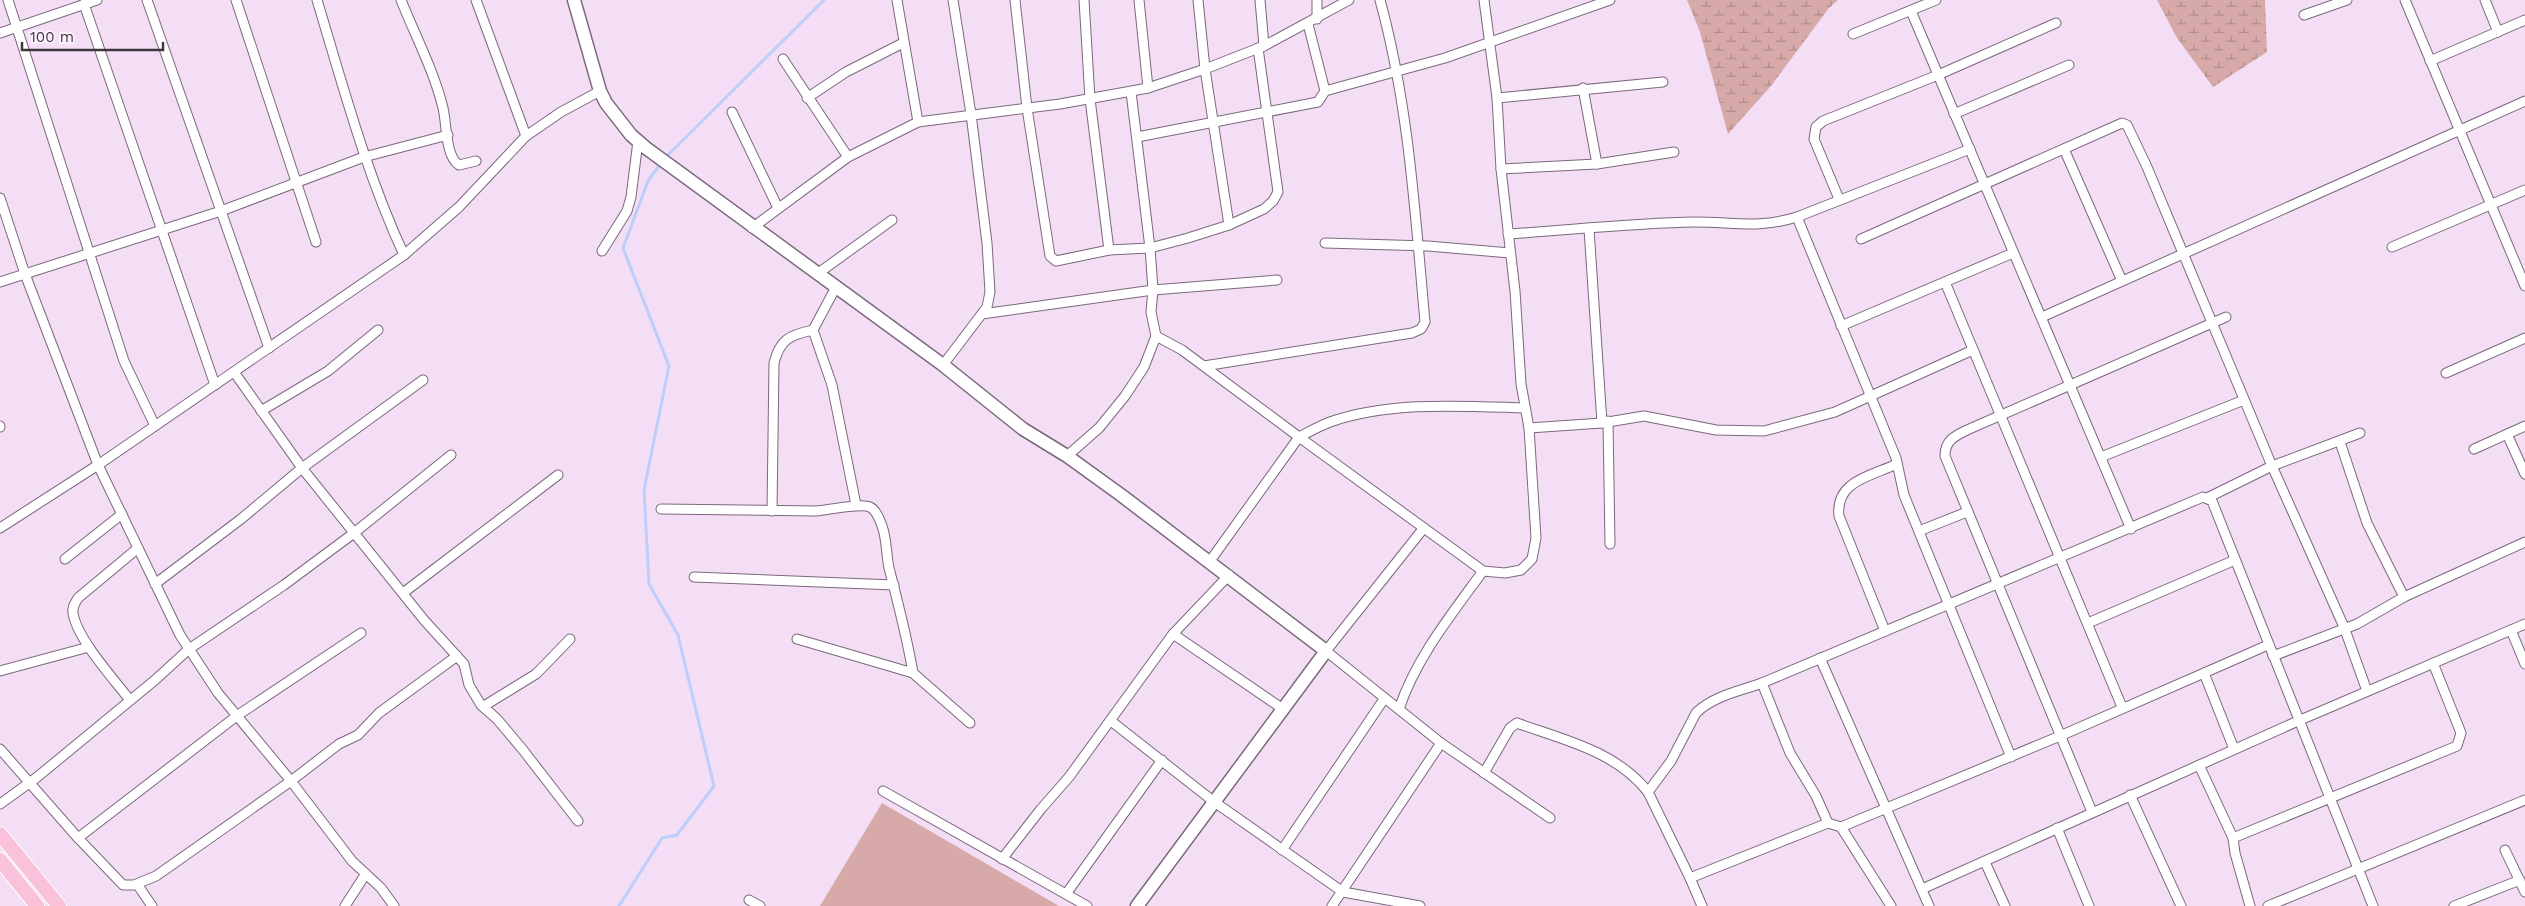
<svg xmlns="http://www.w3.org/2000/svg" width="2525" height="906" font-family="'Work Sans',sans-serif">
<defs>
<pattern id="wetland-marsh" width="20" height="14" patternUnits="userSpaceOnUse" patternTransform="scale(1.25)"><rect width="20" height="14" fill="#d7aaa9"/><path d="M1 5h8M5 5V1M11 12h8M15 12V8" fill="none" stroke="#b08b8b"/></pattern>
</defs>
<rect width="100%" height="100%" fill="#f4def6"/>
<polygon fill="#d7aaa9" points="882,803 1059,906 820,906"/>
<g fill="url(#wetland-marsh)">
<polygon points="1687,0 1838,0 1829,8 1771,86 1728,134 1700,32"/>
<polygon points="2157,0 2265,0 2267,52 2213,87 2177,38"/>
</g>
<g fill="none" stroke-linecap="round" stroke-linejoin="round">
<g stroke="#bccef9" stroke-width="3">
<polyline points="665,158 824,0"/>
<polyline points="619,906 662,838 677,835 714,786 678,635 649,584 644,490 669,366 623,248 648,181 661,163"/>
</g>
<defs>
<g id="street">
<polyline points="8,0 124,361 155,426"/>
<polyline points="147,0 269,348"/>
<polyline points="236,0 316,242"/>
<path d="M 317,0 C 343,86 366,173 404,255"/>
<path d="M 401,0 C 415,35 434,71 443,108 C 447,124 445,156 459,165 L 476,161"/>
<polyline points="476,0 526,136"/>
<polyline points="897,0 918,122"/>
<polyline points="1015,0 1027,108 1050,256 1056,261 1109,250 1150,248 1188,238 1229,225 1264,209 1273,201 1278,192 1258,48"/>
<polyline points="1084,0 1090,99 1109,250"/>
<polyline points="1139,0 1148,88"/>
<polyline points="1198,0 1205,69 1229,225"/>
<polyline points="1260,0 1264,46"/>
<polyline points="1317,0 1317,19"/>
<polyline points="2405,0 2525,286"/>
<polyline points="2485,0 2498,32"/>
<polyline points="84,4 215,385"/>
<polyline points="1911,11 2131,529"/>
<polyline points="2304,15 2347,0"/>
<polyline points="0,33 97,0"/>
<polyline points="1853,34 1936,0"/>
<polyline points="783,59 848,157"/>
<polyline points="2430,61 2525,20"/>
<polyline points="1583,88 1597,164 1674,152"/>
<polyline points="1325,91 1445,58 1610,0"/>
<polyline points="807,98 846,72 903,43"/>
<polyline points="1497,98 1663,82"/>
<polyline points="732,112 778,208"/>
<polyline points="1954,114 2069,65"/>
<polyline points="1137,137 1318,102 1325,91 1308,24"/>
<polyline points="1970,149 1797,217 1896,458 1904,495 2011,757"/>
<polyline points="2064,149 2122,281"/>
<polyline points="1501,169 1597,164"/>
<polyline points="0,198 25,274 98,465 180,635 218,693 291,781 352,861 381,888 394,906"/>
<polyline points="1839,199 1814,139 1816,127 1823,121 1938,75 2056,23"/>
<polyline points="752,228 848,157 918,122 1060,104 1148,88 1205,69 1264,46 1349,0"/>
<polyline points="1589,229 1602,423"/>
<path d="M 1508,234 C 1570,230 1633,223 1695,222 C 1734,222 1758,229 1797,217"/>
<polyline points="1861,239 2122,123 2127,125 2147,167 2272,466 2344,627 2367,691"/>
<polyline points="1325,243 1428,246 1510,253"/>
<polyline points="2392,247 2525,190"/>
<polyline points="602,251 627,211 631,197 638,141"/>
<polyline points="817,274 892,220"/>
<polyline points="0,282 221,211 364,157 448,135"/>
<polyline points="1945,282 2122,707"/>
<polyline points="836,287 813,330 832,385 856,505"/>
<polyline points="982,314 1153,290 1277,280"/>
<polyline points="2042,317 2525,101"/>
<polyline points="1841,326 2013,253"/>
<polyline points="1156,336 1182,350 1299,437 1210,561"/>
<polyline points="943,365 987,307 990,292 987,243 971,114 953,0"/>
<path d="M 1204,366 L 1412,333 L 1421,329 L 1425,322 C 1415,213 1409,106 1380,0"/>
<polyline points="234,372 302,468 424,620 464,664 469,685 481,705 497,719 523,750 578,821"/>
<polyline points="2446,373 2525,338"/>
<polyline points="261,411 328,371 378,330"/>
<polyline points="1608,421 1610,544"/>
<polyline points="0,426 0,427"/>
<polyline points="1529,428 1602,423 1644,416 1716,430 1764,431 1835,412 1973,350"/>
<polyline points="2507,434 2525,474"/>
<polyline points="2340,442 2367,523 2404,597"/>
<polyline points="2474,449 2525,426"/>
<polyline points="1067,456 1099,428 1125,396 1144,367 1156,336 1151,312 1153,290 1150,248 1131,92"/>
<polyline points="2101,457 2244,400"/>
<polyline points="2207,498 2272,466 2360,433"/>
<path d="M 661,509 L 816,511 C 828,510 861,503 870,507 C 876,510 880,520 882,526 C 887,539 886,554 889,568 C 898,603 907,637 913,673 L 970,723"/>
<path d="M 772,511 L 774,363 C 780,339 790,335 813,330"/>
<polyline points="0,528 98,465 404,255 459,207 526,136 561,112 600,91"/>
<polyline points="1423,529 1326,651 1441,743 1550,818"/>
<polyline points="1919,531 1967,512"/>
<polyline points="65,559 122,514"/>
<path d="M 1483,571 L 1299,437 C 1309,432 1319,426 1330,422 C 1390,401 1461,406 1524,408"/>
<polyline points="1229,575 1173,634 1283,709"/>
<polyline points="694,577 894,585"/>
<polyline points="155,584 241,519 302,468 423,380"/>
<polyline points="403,593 558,475"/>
<polyline points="2088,623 2235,560"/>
<polyline points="2511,630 2525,664"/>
<path d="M 1885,631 L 1839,516 C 1835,481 1871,476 1897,464"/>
<polyline points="797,639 913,673"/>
<polyline points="2273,656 2357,624 2404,597 2525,542"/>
<polyline points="1820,658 1929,906"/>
<polyline points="0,671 89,647"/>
<polyline points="2204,673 2268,645"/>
<polyline points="1762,683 1790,753 1816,796 1828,823 1841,827 1891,906"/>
<path d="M 129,699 C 113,678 77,639 73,613 C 72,607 75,603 78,598 L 138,548"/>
<polyline points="484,706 536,674 570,639"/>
<path d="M 1399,709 C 1416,658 1451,615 1483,571 L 1505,573 L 1521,570 L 1532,559 L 1536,538 L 1529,428 L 1521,384 L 1515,291 L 1501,169 L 1497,98 L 1484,0"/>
<polyline points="1111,721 1213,801 1343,892 1420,906"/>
<polyline points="0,749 78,838 123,885 134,885 156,876 291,781 339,744 358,735 379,713 457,656"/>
<polyline points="2199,765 2233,838 2235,853 2250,906"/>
<path d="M 1484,773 L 1510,728 L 1517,723 C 1564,740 1616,751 1648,792"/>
<polyline points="883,791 1087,906"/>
<polyline points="2130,795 2181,906"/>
<polyline points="0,804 36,778 155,680 189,649 284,585 354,533 451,455"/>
<path d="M 2092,812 L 1945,456 C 1945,440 1955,436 1967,430 L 2226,317"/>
<polyline points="1841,827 2060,736 2204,673 2234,749"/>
<polyline points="2057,828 2089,906"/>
<polyline points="78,838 238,715 361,633"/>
<polyline points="2233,838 2457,746 2461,733 2433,663"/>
<polyline points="1282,850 1384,699"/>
<polyline points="2505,850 2525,892"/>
<polyline points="1002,859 1041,809 1069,777 1173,634"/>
<polyline points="1985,862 2005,906"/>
<polyline points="1690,878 1828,823"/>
<polyline points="137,884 152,906"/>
<polyline points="1922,889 2298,721 2525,624"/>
<polyline points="1066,894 1162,760"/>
<polyline points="749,900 760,906"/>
<polyline points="345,906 365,875"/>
<polyline points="1332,906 1441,743"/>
<path d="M 1702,906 L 1690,878 L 1648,792 L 1671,761 L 1696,713 C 1713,696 1740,691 1762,683 L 2203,497 L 2212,501 L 2373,906"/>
<polyline points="2268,906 2525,800"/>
<polyline points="2454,906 2520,880"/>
</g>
<polyline id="secondary" points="574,0 600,91 606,103 631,135 646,148 943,365 1023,429 1067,456 1121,495 1326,651 1137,906"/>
<g id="primary">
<polyline points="0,834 59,906"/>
<polyline points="0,860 37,906"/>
</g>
</defs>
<use href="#street" stroke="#7b687d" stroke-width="11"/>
<use href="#secondary" stroke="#7b687d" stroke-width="15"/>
<use href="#primary" stroke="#fff" stroke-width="16"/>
<use href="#street" stroke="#fff" stroke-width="9"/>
<use href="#secondary" stroke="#fff" stroke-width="12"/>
<use href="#primary" stroke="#fac1da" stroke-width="14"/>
</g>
<path d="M22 42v8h141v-8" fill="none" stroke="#3f363f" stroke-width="2.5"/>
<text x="30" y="42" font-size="15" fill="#3f363f" stroke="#fceffe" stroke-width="4" paint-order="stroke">100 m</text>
</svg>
